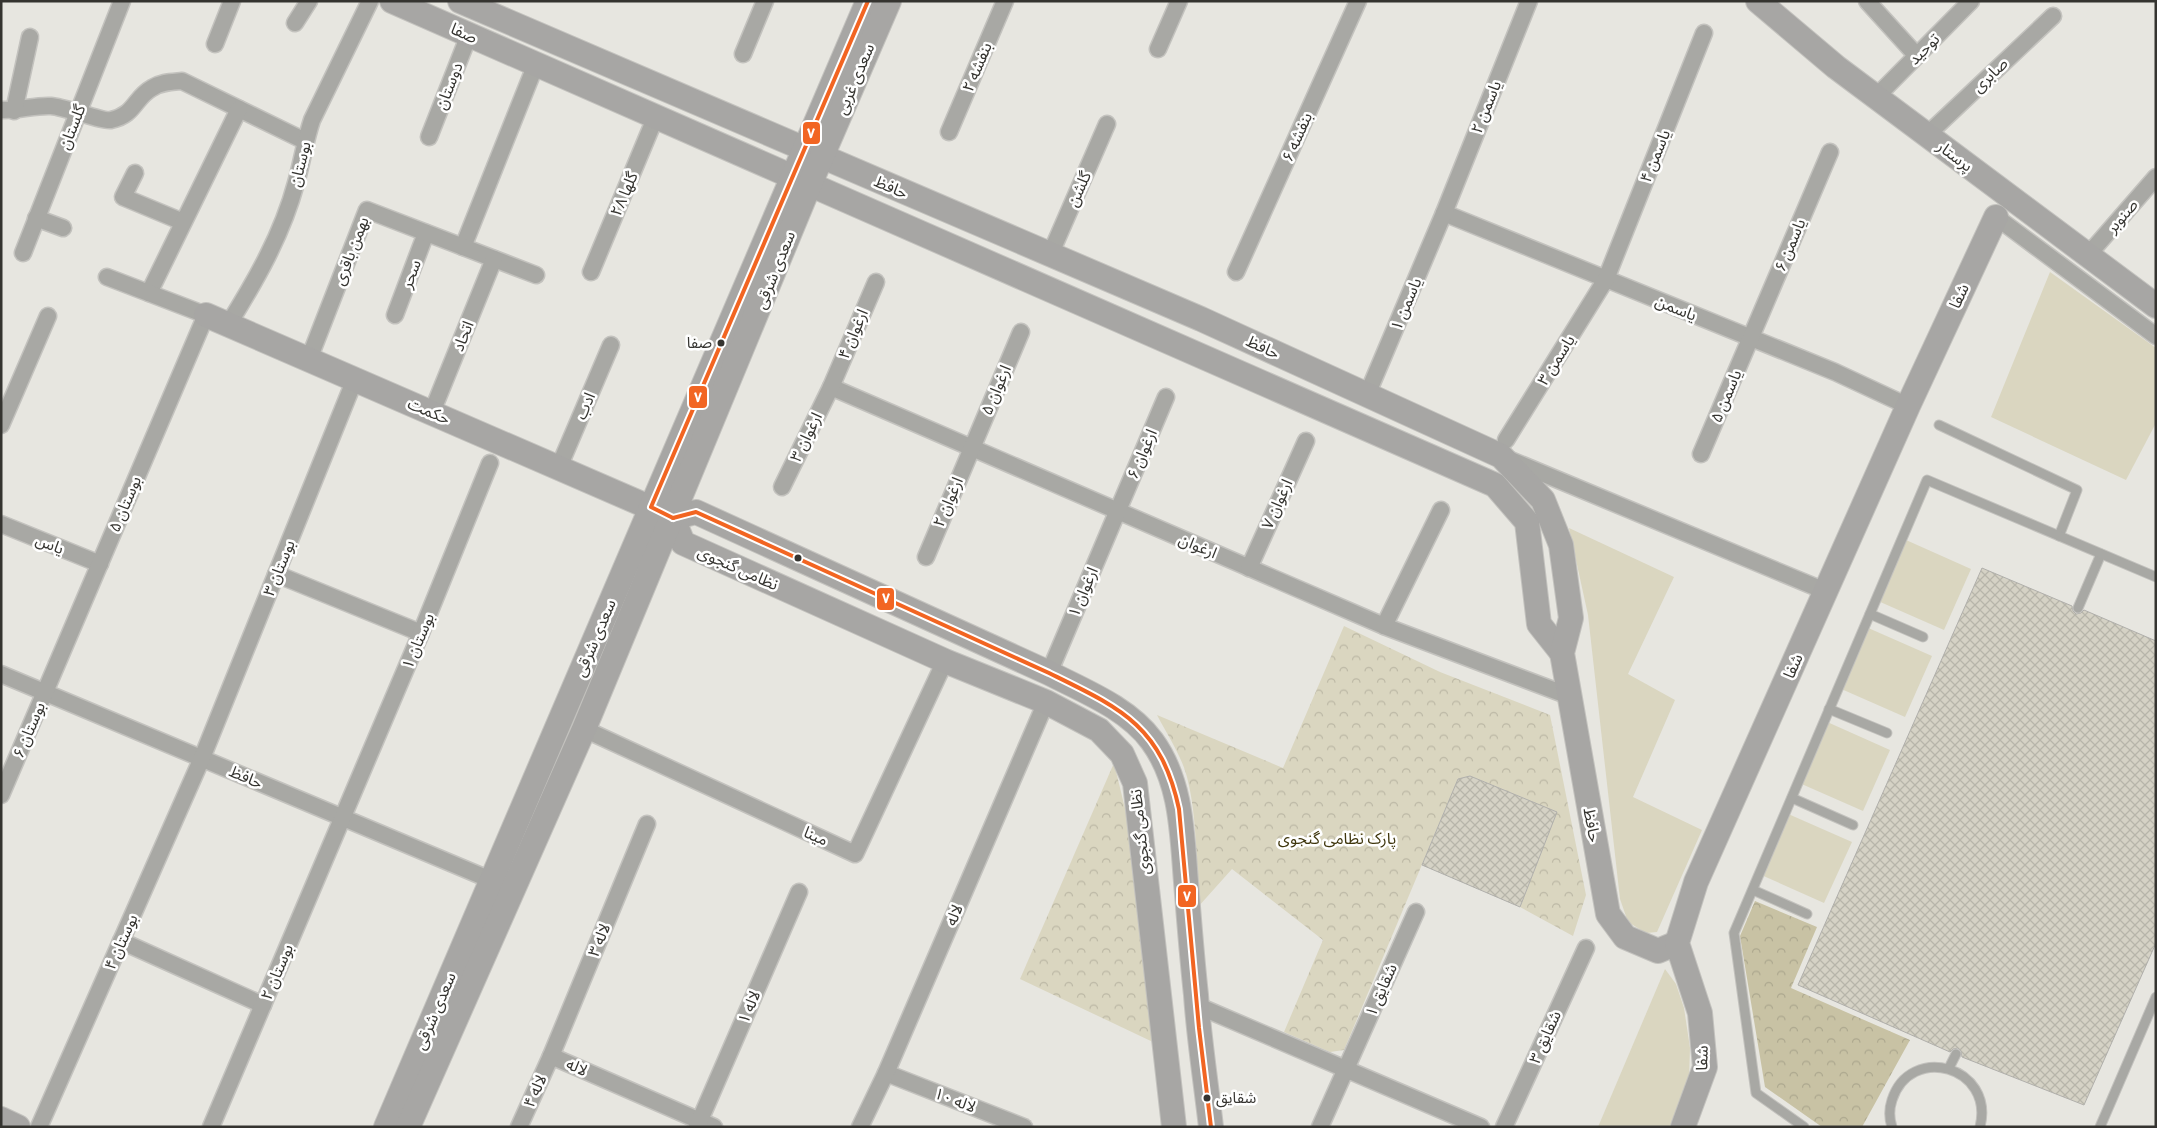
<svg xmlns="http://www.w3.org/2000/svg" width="2157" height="1128" font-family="Cabin,'Noto Sans Arabic',sans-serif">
<defs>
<pattern id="forest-crowns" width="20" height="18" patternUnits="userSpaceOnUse" patternTransform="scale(1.25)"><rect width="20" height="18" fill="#c8c2a4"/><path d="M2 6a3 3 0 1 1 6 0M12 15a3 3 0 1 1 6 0" fill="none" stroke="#aca78e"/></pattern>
<pattern id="park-crowns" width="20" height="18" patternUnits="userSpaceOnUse" patternTransform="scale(1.25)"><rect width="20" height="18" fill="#dad6c0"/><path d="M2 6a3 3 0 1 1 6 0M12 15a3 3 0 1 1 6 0" fill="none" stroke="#bcb8a5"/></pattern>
<pattern id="building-cross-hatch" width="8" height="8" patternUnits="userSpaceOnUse" patternTransform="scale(1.25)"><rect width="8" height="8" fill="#d5d2c5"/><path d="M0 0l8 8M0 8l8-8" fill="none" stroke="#b7b5aa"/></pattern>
</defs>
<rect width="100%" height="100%" fill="#e7e6e0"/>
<g fill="#dad6c0">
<polygon points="2050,272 2156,348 2156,423 2126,480 1991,417"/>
<polygon points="1569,528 1674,577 1628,674 1675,700 1633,797 1702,830 1657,932 1646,933 1628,922 1620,899 1588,615"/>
<polygon points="1906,540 1971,569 1944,630 1878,601"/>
<polygon points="1866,627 1932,656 1905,717 1839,688"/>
<polygon points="1825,721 1890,750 1863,811 1797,782"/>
<polygon points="1786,813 1852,842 1824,903 1759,874"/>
<polygon points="1665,969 1676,984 1684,1008 1690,1048 1689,1079 1671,1127 1598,1127"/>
</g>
<polygon fill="url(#forest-crowns)" points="1755,901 1817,927 1791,988 1910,1040 1862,1127 1822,1127 1765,1087 1740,936"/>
<g fill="url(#park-crowns)">
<path d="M 1344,626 L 1440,672 L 1550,715 L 1586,895 L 1573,936 L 1520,907 L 1556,812 L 1470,776 L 1458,779 L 1344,1050 L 1330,1052 L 1284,1032 L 1323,940 L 1232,869 L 1198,907 C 1197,868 1197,819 1188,781 C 1183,758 1168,736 1157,715 L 1283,768 Z"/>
<polygon points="1114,763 1128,821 1155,1043 1020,979"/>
</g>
<g fill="url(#building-cross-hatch)" stroke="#b0afab">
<polygon points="1982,568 2072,606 2073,611 2076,614 2081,613 2084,610 2156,641 2156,943 2084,1105 1962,1057 1961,1051 1958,1048 1953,1049 1950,1052 1798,985"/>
<polygon points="1470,776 1557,812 1520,907 1422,865 1458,779"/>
</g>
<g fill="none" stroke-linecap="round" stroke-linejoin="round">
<defs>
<g id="lane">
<polyline points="1939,425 2077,490 2059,536"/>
<polyline points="2078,608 2101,554"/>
<polyline points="1870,614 1923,637"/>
<polyline points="1829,709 1887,733"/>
<polyline points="1792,798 1853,825"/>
<polyline points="1753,890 1807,914"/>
<polyline points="1949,1068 1956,1054"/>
<polyline points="1804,1127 1756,1093 1734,933 1927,480 2156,577"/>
<path d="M 1892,1127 C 1889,1118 1889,1109 1892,1100 C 1910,1043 1995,1066 1980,1127"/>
<polyline points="2100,1127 2156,997"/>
</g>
<g id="street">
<polyline points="1867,1 1917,56"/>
<polyline points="295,23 309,1"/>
<polyline points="215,44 232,1"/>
<polyline points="1158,49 1179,1"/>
<polyline points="743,54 765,1"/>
<polyline points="1876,97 1971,1"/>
<path d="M 1,110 C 18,111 35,105 51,106 C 65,107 104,122 111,120 C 135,115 134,98 152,88 C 161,82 171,82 182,81 L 305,141"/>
<polyline points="14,111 30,37"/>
<polyline points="949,132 1005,1"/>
<polyline points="1927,135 2053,16"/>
<polyline points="429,137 469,35"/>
<polyline points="135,173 123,197 183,222"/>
<polyline points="1444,213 1835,372 1908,406"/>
<polyline points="1996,217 2156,336"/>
<polyline points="36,218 63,228"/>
<polyline points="463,247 536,64"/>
<polyline points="23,253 122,1"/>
<polyline points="1050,255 1107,124"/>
<polyline points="2088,255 2156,177"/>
<polyline points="591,272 656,116"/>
<polyline points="1236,272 1358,1"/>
<polyline points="149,293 239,109"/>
<polyline points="395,315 426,233"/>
<path d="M 228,325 C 256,280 282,235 296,183 C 302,162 305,141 312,120 L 370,1"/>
<polyline points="309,359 367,210 536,275"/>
<polyline points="831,387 1384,626 1569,696"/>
<polyline points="1367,395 1444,213 1529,1"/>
<polyline points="432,412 494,259"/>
<polyline points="1,425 48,316"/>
<polyline points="1506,440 1606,279 1704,33"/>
<polyline points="1701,454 1830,152"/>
<polyline points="1508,459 1825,591"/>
<polyline points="559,467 611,345"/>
<polyline points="782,487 831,387 876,282"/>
<polyline points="1,524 100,564"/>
<polyline points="926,557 1021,332"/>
<polyline points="1249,568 1306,441"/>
<polyline points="276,574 421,633"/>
<polyline points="1384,626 1441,510"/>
<polyline points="1049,673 1166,397"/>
<polyline points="1,674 491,880"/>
<polyline points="584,729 855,854 945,661"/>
<polyline points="1,795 206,315 107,277"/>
<polyline points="121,941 263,1005"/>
<polyline points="1196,1005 1481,1127"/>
<polyline points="551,1056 714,1127"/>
<polyline points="886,1073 1024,1127"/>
<polyline points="39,1127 202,758 355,379"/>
<polyline points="211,1127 421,633 490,463"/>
<polyline points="519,1127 551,1056 647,824"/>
<polyline points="697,1127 799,892"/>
<polyline points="860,1127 886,1073 1046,702"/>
<polyline points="1320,1127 1416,912"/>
<polyline points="1504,1127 1586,948"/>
</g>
<g id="secondary">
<polyline points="392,1 1495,485 1527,522 1539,624 1562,653"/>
<polyline points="460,1 1201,319 1501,456 1543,500 1561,545 1571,618 1562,653 1608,914 1625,937 1658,951 1677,943"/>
<polyline points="1758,1 1836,67 2156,306"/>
<polyline points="206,315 665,514"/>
<path d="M 673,518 L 696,512 L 1049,673 C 1084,691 1128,708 1152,741 C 1182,782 1182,834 1186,882 C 1189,920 1192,958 1196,995 C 1199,1039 1206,1083 1211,1127"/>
<polyline points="673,518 683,543 945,661 1046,702 1099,730 1122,754 1135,783 1174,1127"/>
<polyline points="1,1119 18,1127"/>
<polyline points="386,1127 868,1"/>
<polyline points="408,1127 584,729 810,184 889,1"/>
<polyline points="1683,1127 1705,1067 1700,1013 1677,943 1696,882 1908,406 1996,217"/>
</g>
</defs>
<use href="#lane" stroke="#c3c2be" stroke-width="11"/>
<use href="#street" stroke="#c3c2be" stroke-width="19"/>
<use href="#secondary" stroke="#c3c2be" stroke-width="26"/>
<use href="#lane" stroke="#a8a8a4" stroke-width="9"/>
<use href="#street" stroke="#a8a8a4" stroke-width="16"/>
<use href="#secondary" stroke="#a7a6a4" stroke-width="24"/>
<defs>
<g id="bus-1">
<path d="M 673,518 L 696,512 L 1049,673 C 1120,708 1161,725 1179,809 L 1199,1028 L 1211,1127"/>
<polyline points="673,518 651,507 868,1"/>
</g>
</defs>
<use href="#bus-1" stroke="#fff" stroke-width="8"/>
<use href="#bus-1" stroke="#f26522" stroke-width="4"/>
</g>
<g fill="#353430" stroke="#fff" stroke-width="2">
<circle cx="721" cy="343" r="4.5"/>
<circle cx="798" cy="558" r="4.5"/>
<circle cx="1207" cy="1098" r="4.5"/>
</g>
<g text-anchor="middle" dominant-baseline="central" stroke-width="5" stroke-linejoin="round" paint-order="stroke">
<g font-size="15" fill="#353430" stroke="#fff" text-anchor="end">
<text x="712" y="343">صفا</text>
<text x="1216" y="1098" text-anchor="start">شقایق</text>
</g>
<g font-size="16" fill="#353430" stroke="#fff">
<text transform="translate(464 33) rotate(24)">صفا</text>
<text transform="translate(1924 49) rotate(-45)">توحید</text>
<text transform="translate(977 67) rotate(-67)">بنفشه ۲</text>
<text transform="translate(1990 75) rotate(-44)">صابری</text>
<text transform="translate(855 79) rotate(-67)">سعدی غربی</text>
<text transform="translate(449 86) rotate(-69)">دوستان</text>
<text transform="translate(1486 107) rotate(-68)">یاسمن ۲</text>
<text transform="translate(72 127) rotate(-68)">گلستان</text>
<text transform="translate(1297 137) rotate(-66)">بنفشه ۶</text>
<text transform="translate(1655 156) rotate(-68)">یاسمن ۴</text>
<text transform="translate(1955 156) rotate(37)">پرستار</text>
<text transform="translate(300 164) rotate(-76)">بوستان</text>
<text transform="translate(891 187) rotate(23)">حافظ</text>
<text transform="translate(1079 189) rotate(-66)">گلشن</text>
<text transform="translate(624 194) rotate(-67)">گلها ۲۸</text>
<text transform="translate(2122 216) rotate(-49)">صنوبر</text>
<text transform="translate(1790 245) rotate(-67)">یاسمن ۶</text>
<text transform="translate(351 251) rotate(-69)">بهمن باقری</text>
<text transform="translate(775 270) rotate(-68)">سعدی شرقی</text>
<text transform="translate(411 274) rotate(-69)">سحر</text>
<text transform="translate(1959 296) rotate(-65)">شفا</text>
<text transform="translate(1406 304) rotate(-67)">یاسمن ۱</text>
<text transform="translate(1676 308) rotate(22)">یاسمن</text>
<text transform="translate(853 334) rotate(-67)">ارغوان ۴</text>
<text transform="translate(463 336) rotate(-68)">اتحاد</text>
<text transform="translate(1263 347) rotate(25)">حافظ</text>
<text transform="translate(1556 360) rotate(-58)">یاسمن ۳</text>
<text transform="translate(996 390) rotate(-67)">ارغوان ۵</text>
<text transform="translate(1726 396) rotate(-67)">یاسمن ۵</text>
<text transform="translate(585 406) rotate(-67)">ادب</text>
<text transform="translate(429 411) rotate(23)">حکمت</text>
<text transform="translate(806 437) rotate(-64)">ارغوان ۳</text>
<text transform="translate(1142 454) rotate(-67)">ارغوان ۶</text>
<text transform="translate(948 502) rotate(-67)">ارغوان ۲</text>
<text transform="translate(125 504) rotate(-67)">بوستان ۵</text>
<text transform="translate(1277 504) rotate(-66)">ارغوان ۷</text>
<text transform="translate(50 544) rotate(22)">یاس</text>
<text transform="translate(1198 546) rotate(23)">ارغوان</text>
<text transform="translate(279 568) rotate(-68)">بوستان ۳</text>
<text transform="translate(738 568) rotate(24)">نظامی گنجوی</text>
<text transform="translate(1083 592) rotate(-67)">ارغوان ۱</text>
<text transform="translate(595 638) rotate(-67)">سعدی شرقی</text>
<text transform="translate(418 641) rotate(-67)">بوستان ۱</text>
<text transform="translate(1793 666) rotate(-66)">شفا</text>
<text transform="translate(29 730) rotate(-67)">بوستان ۶</text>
<text transform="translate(246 777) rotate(23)">حافظ</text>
<text transform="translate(1592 825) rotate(80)">حافظ</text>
<text transform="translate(1140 832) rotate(-96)">نظامی گنجوی</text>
<text transform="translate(816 836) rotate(24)">مینا</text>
<text transform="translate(954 915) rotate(-67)">لاله</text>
<text transform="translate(599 940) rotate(-68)">لاله ۳</text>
<text transform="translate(121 942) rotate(-66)">بوستان ۴</text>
<text transform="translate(277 972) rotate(-67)">بوستان ۲</text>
<text transform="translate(1381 990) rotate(-66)">شقایق ۱</text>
<text transform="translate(749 1007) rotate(-67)">لاله ۱</text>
<text transform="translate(435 1011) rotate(-67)">سعدی شرقی</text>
<text transform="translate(1545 1037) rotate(-66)">شقایق ۳</text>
<text transform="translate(1702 1058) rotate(-89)">شفا</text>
<text transform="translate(577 1067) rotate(24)">لاله</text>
<text transform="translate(535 1091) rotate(-66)">لاله ۴</text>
<text transform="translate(955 1100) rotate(21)">لاله ۱۰</text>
</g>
<g font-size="16" fill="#3f360d" stroke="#fff">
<text x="1337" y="838">پارک نظامی گنجوی</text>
</g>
</g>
<g stroke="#fff" stroke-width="2">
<rect x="802" y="121" width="19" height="24" rx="5" fill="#f26522"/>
<rect x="688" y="385" width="20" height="24" rx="5" fill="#f26522"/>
<rect x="876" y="587" width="19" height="24" rx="5" fill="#f26522"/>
<rect x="1177" y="884" width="20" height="24" rx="5" fill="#f26522"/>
</g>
<g font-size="14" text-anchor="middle" font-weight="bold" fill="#fff">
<text x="811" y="138">۷</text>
<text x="698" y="402">۷</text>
<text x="886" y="603">۷</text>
<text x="1187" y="901">۷</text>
</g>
<rect width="2157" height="1128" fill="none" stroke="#353430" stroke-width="5"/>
</svg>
